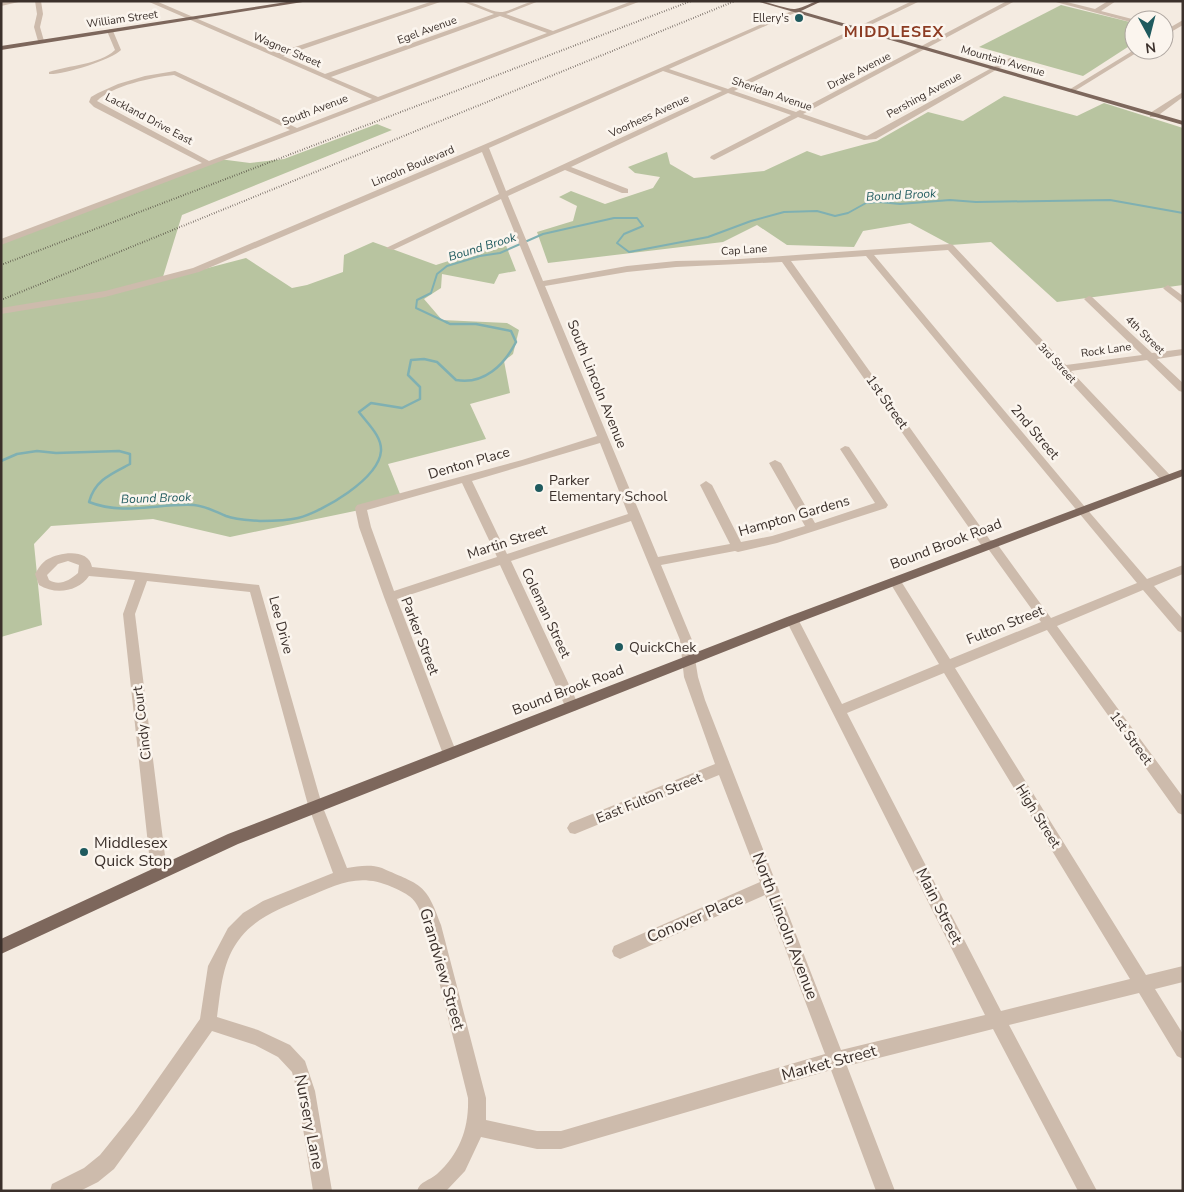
<svg xmlns="http://www.w3.org/2000/svg" width="1184" height="1192" font-family="'Nunito Sans',sans-serif">
<rect width="100%" height="100%" fill="#f4ebe1"/>
<g fill="#b8c4a0">
<polygon points="1061,5 1134,23 1134,43 1083,76 979,47"/>
<polygon points="1004,96 1077,116 1104,103 1183,128 1183,285 1057,302 991,242 951,245 910,223 863,231 854,247 787,245 757,225 723,242 548,263 537,232 573,221 577,206 559,197 571,191 605,204 653,188 660,177 635,173 628,167 667,152 670,164 694,178 764,171 807,151 821,156 877,141 928,112 963,121"/>
<polygon points="377,124 392,130 182,215 162,280 246,258 292,288 307,285 343,272 344,255 373,242 436,265 505,243 516,271 499,274 494,284 442,274 441,288 424,299 442,320 507,323 519,330 513,354 504,361 510,393 470,404 486,439 388,464 400,494 374,507 230,537 153,519 51,526 34,544 42,625 1,637 1,241 219,159 250,163 284,159"/>
</g>
<g fill="none" stroke-linecap="round" stroke-linejoin="round">
<polyline stroke="#7fb0b2" stroke-width="2" points="448,323 416,308 417,300 431,293 437,274 447,266 480,256 500,253 543,234 614,218 637,218 643,226 624,234 617,243 629,252 708,237 751,221 784,212 817,211 835,216 848,213 866,203 879,202 900,204 950,200 976,202 1110,200 1183,213"/>
<path stroke="#7fb0b2" stroke-width="2.5" d="M 1,461 L 17,454 L 37,451 L 56,453 L 119,451 L 130,454 L 130,464 C 111,474 95,480 89,502 C 124,516 158,503 194,505 C 206,506 216,512 226,516 C 237,520 249,520 260,521 C 273,521 286,521 298,518 C 322,512 379,479 381,451 C 382,436 367,423 359,412 L 371,403 L 402,408 L 420,399 L 420,387 L 408,375 L 411,360 L 424,359 L 437,362 L 456,380 C 484,385 504,365 516,342 L 511,331 L 476,324 L 450,324 L 446,322"/>
<g fill="#cdbbac" fill-rule="evenodd">
<polygon points="23,1 1,6 1,2"/>
<polygon points="35,1 41,1 43,14 40,27 44,41 41,43 38,41 34,27 37,14"/>
<path d="M 147,1 L 156,1 L 277,53 L 433,1 L 443,1 L 283,56 L 325,74 L 494,14 L 461,1 C 476,1 489,12 500,12 C 512,12 524,1 539,1 L 506,14 L 553,31 L 632,1 L 641,1 L 1,245 L 1,239 L 202,163 L 94,107 L 89,102 L 91,97 L 98,93 L 118,84 L 145,76 L 175,71 L 297,128 L 372,99 ZM 500,16 L 547,33 L 378,97 L 331,77 ZM 174,75 L 290,130 L 209,161 L 97,101 C 111,86 153,77 174,75 Z"/>
<path d="M 912,1 L 920,1 L 734,91 L 796,112 L 1007,1 L 1015,1 L 803,114 L 867,136 L 1010,58 L 1015,59 L 876,139 L 864,140 L 798,117 L 714,160 L 710,158 L 711,156 L 791,115 L 728,93 L 571,167 L 628,189 L 628,193 L 622,193 L 565,170 L 508,196 L 543,281 L 627,266 L 676,261 L 726,260 L 950,244 L 953,245 L 1066,365 L 1142,355 L 1086,301 L 1084,299 L 1089,296 L 1092,297 L 1152,353 L 1183,349 L 1183,355 L 1157,359 L 1183,383 L 1183,392 L 1179,391 L 1147,360 L 1071,371 L 1170,475 L 1172,478 L 1170,481 L 1162,481 L 948,250 L 874,255 L 1085,507 L 1147,579 L 1183,565 L 1183,574 L 1154,586 L 1183,619 L 1183,633 L 1178,631 L 1143,590 L 1057,626 L 1183,797 L 1183,815 L 1178,813 L 1047,630 L 955,668 L 1146,975 L 1183,966 L 1183,982 L 1155,989 L 1183,1034 L 1183,1059 L 1177,1056 L 1139,993 L 1009,1025 L 1097,1191 L 1078,1191 L 993,1029 L 847,1066 L 895,1191 L 876,1191 L 831,1070 L 561,1149 L 537,1149 L 481,1137 L 465,1171 L 448,1189 L 446,1191 L 417,1191 C 420,1181 429,1181 437,1174 C 460,1153 469,1128 468,1098 L 425,925 C 417,901 415,897 392,887 C 358,872 337,885 305,898 C 282,908 257,917 241,937 C 222,960 221,989 217,1017 L 258,1030 L 290,1045 L 305,1061 L 315,1091 L 332,1191 L 313,1191 L 297,1091 L 292,1072 L 278,1057 L 255,1045 L 212,1031 L 146,1125 L 114,1169 L 98,1182 L 80,1191 L 50,1191 L 52,1184 L 84,1168 L 100,1155 L 134,1113 L 200,1019 L 208,966 L 228,928 L 243,913 L 263,901 L 333,873 L 308,805 L 250,592 L 147,581 L 135,614 L 167,872 L 164,877 L 159,879 L 154,877 L 151,872 L 123,614 L 135,580 L 89,576 C 78,592 55,595 39,585 L 35,574 C 38,569 42,562 48,559 C 60,552 89,548 92,567 L 259,585 L 322,805 L 347,868 C 358,866 371,864 382,868 C 422,886 426,883 441,925 L 486,1098 L 486,1120 L 537,1131 L 561,1131 L 825,1054 L 765,895 L 620,959 L 614,956 L 612,951 L 614,946 L 760,882 L 719,775 L 575,834 L 570,833 L 567,828 L 570,823 L 715,764 L 684,677 L 680,640 L 631,521 L 511,561 L 579,706 L 577,710 L 572,711 L 567,710 L 565,706 L 500,565 L 397,599 L 457,754 L 455,758 L 450,760 L 445,758 L 443,754 L 384,597 L 359,527 L 355,508 L 357,505 L 522,460 L 597,436 L 501,199 L 393,250 L 386,248 L 499,194 L 482,152 L 199,272 L 105,297 L 1,314 L 1,308 L 105,291 L 193,268 L 481,146 L 794,10 L 799,11 L 669,69 L 728,89 ZM 663,71 L 722,91 L 506,191 L 489,148 ZM 866,256 L 1137,583 L 1051,618 L 995,541 L 990,540 L 791,261 ZM 782,262 L 984,549 L 989,550 L 1041,622 L 950,659 L 899,578 L 891,578 L 889,581 L 939,664 L 842,704 L 797,617 L 787,617 L 786,620 L 985,1015 L 841,1050 L 705,700 L 698,677 L 692,640 L 661,565 L 735,551 L 738,552 L 777,543 L 886,508 L 888,505 L 849,447 L 845,446 L 840,449 L 875,503 L 815,523 L 781,463 L 775,460 L 769,463 L 805,526 L 772,536 L 741,542 L 712,485 L 706,481 L 700,485 L 730,544 L 658,557 L 545,286 L 627,272 L 676,267 ZM 600,443 L 628,514 L 507,554 L 472,481 ZM 462,483 L 497,557 L 394,591 L 371,527 L 367,510 ZM 68,561 L 79,565 L 78,573 C 69,581 59,586 49,580 L 47,575 L 58,564 ZM 944,673 L 1130,979 L 1001,1011 L 847,713 Z"/>
<polygon points="1052,1 1063,1 1095,9 1108,1 1116,1 1101,11 1136,20 1134,20 1134,23"/>
<polygon points="1183,20 1183,25 1164,36 1164,31"/>
<path d="M 110,29 L 113,31 L 121,50 C 112,60 62,75 49,74 L 49,72 C 69,65 99,65 115,50 L 107,31 Z"/>
<polygon points="1134,50 1141,50 1073,92 1067,91"/>
<polygon points="1183,92 1183,97 1156,117 1150,117 1150,113"/>
<polygon points="1168,285 1183,296 1183,304 1165,290 1163,288"/>
</g>
<g fill="#7d675c" fill-rule="evenodd">
<polygon points="293,1 309,1 1,50 1,46"/>
<path d="M 756,1 C 768,1 787,10 795,9 C 805,8 811,1 822,1 L 801,11 L 1183,121 L 1183,125 Z"/>
<polygon points="1183,469 1183,476 797,623 238,844 1,954 1,939 228,834 787,617"/>
</g>
<g stroke="#3b302b" stroke-width="2" stroke-dasharray="0.5 2" stroke-linecap="butt">
<polyline points="1,265 691,1"/>
<polyline points="1,300 735,1"/>
</g>
</g>
<g fill="#1f5a5e" stroke="#fbf5ee" stroke-width="2">
<circle cx="799" cy="18" r="5"/>
<circle cx="539" cy="488" r="5"/>
<circle cx="619" cy="647" r="5"/>
<circle cx="84" cy="852" r="5"/>
</g>
<g text-anchor="middle" dominant-baseline="central" stroke-width="5" stroke-linejoin="round" paint-order="stroke">
<g font-size="11" fill="#3b302b" stroke="#fbf5ee" text-anchor="end">
<text x="789" y="18">Ellery's</text>
</g>
<g font-size="11" fill="#3b302b" stroke="#fbf5ee">
<text transform="translate(122 19) rotate(-8)">William Street</text>
<text transform="translate(427 30) rotate(-20)">Egel Avenue</text>
<text transform="translate(287 50) rotate(23)">Wagner Street</text>
<text transform="translate(1003 61) rotate(16)">Mountain Avenue</text>
<text transform="translate(859 71) rotate(-27)">Drake Avenue</text>
<text transform="translate(772 94) rotate(19)">Sheridan Avenue</text>
<text transform="translate(924 95) rotate(-29)">Pershing Avenue</text>
<text transform="translate(315 110) rotate(-21)">South Avenue</text>
<text transform="translate(649 116) rotate(-25)">Voorhees Avenue</text>
<text transform="translate(149 119) rotate(28)">Lackland Drive East</text>
<text transform="translate(413 166) rotate(-23)">Lincoln Boulevard</text>
<text transform="translate(744 250) rotate(-4)">Cap Lane</text>
<text transform="translate(1145 335) rotate(44)">4th Street</text>
<text transform="translate(1106 350) rotate(-8)">Rock Lane</text>
<text transform="translate(1057 363) rotate(47)">3rd Street</text>
</g>
<g font-size="12" font-style="italic" fill="#1f5a5e" stroke="#fbf5ee">
<text transform="translate(901 195) rotate(-3)">Bound Brook</text>
<text transform="translate(482 247) rotate(-17)">Bound Brook</text>
<text transform="translate(156 498) rotate(-2)">Bound Brook</text>
</g>
<g font-size="14" fill="#3b302b" stroke="#fbf5ee">
<text transform="translate(597 384) rotate(68)">South Lincoln Avenue</text>
<text transform="translate(887 402) rotate(55)">1st Street</text>
<text transform="translate(1035 432) rotate(50)">2nd Street</text>
<text transform="translate(469 463) rotate(-16)">Denton Place</text>
<text transform="translate(794 516) rotate(-16)">Hampton Gardens</text>
<text transform="translate(507 542) rotate(-18)">Martin Street</text>
<text transform="translate(946 544) rotate(-21)">Bound Brook Road</text>
<text transform="translate(546 613) rotate(65)">Coleman Street</text>
<text transform="translate(281 625) rotate(75)">Lee Drive</text>
<text transform="translate(1005 625) rotate(-22)">Fulton Street</text>
<text transform="translate(420 636) rotate(69)">Parker Street</text>
<text transform="translate(568 690) rotate(-21)">Bound Brook Road</text>
<text transform="translate(142 723) rotate(-97)">Cindy Court</text>
<text transform="translate(1131 738) rotate(54)">1st Street</text>
<text transform="translate(649 798) rotate(-22)">East Fulton Street</text>
<text transform="translate(1038 816) rotate(58)">High Street</text>
</g>
<g font-size="14" fill="#3b302b" stroke="#fbf5ee" text-anchor="start">
<text x="549" y="480">Parker<tspan x="549" dy="16">Elementary School</tspan></text>
<text x="629" y="647">QuickChek</text>
</g>
<g font-size="16" font-weight="bold" letter-spacing="1" fill="#8c3b22" stroke="#fbf5ee">
<text x="894" y="32">MIDDLESEX</text>
</g>
<g font-size="16" fill="#3b302b" stroke="#fbf5ee" text-anchor="start">
<text x="94" y="843">Middlesex<tspan x="94" dy="18">Quick Stop</tspan></text>
</g>
<g font-size="16" fill="#3b302b" stroke="#fbf5ee">
<text transform="translate(939 906) rotate(63)">Main Street</text>
<text transform="translate(695 918) rotate(-23)">Conover Place</text>
<text transform="translate(785 926) rotate(69)">North Lincoln Avenue</text>
<text transform="translate(442 969) rotate(74)">Grandview Street</text>
<text transform="translate(829 1063) rotate(-15)">Market Street</text>
<text transform="translate(309 1122) rotate(79)">Nursery Lane</text>
</g>
</g>
<rect width="1184" height="1192" fill="none" stroke="#3b302b" stroke-width="5"/>
<g transform="translate(1149 35) rotate(173)"><circle r="24" fill="#fbf5ee" stroke="#aea6a0"/>
<path d="M0-4L9 19L0 12L-9 19Z" fill="#1f5a5e"/>
<text y="-8" font-size="14" font-weight="bold" text-anchor="middle" fill="#3b302b">N</text>
</g>
</svg>
